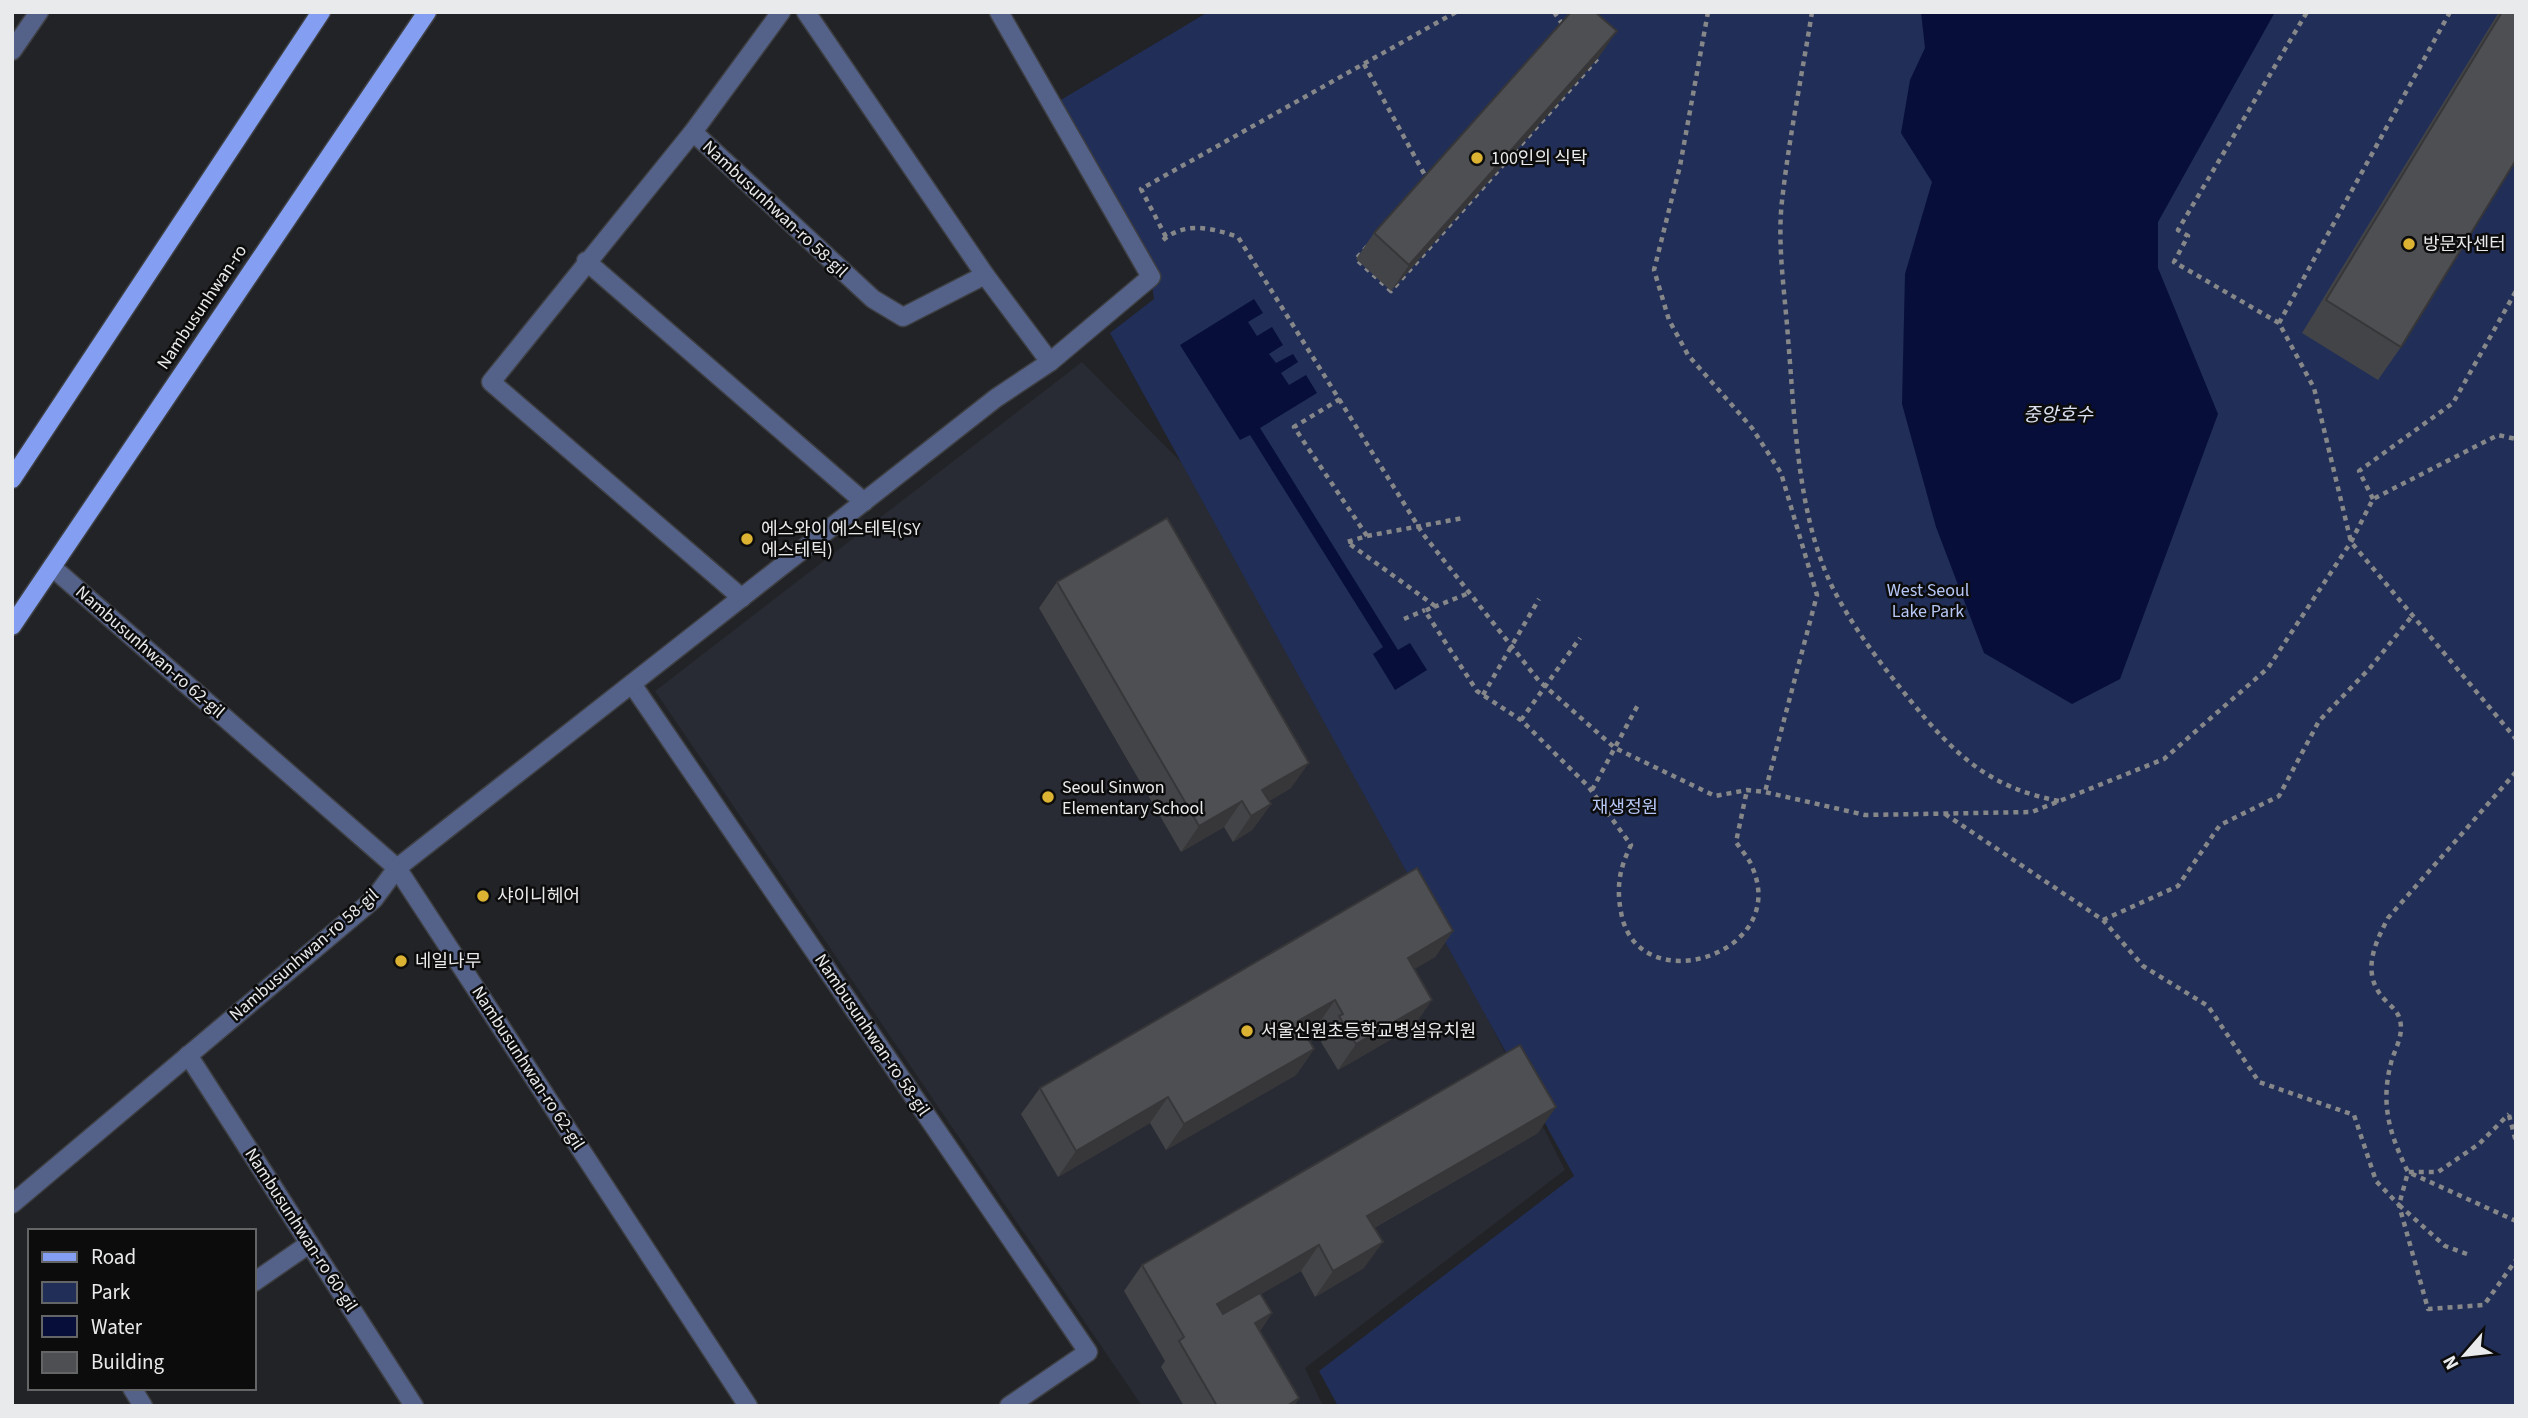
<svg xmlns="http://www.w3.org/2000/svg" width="2528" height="1418" font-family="'Source Sans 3','Noto Sans KR',sans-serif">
<rect width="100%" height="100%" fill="#222326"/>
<polygon fill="#282b33" points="1082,362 1183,464 1428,902 1565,1170 1305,1368 1323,1406 1142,1406 655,691"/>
<polygon fill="#212e57" points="1208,12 2516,12 2516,1406 1338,1406 1319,1371 1574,1176 1110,333 1154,299 1149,265 1054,104"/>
<g fill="#070e3a">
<polygon points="1921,12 2275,12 2158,222 2158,268 2218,414 2120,679 2072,704 1984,653 1936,527 1902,404 1905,274 1932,182 1901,133 1910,80 1925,48"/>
<polygon points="1254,299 1263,313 1248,322 1257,336 1272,327 1283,345 1269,354 1276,363 1293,354 1298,362 1281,373 1289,385 1306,375 1317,393 1260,428 1398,650 1410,643 1427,670 1395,690 1373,654 1383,647 1250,435 1240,440 1180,345"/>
</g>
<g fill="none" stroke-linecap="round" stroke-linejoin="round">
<defs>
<g id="street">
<polyline points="806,12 985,275 1050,362"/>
<polyline points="12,51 39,12"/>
<polyline points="693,132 873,299 903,317 985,275"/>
<polyline points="586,261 864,502"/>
<polyline points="52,567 397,868 748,1406"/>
<polyline points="742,598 491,382 693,132 781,12"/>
<polyline points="632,684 1088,1352 1009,1406"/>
<polyline points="188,1055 414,1406"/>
<polyline points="12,1204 374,899 397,868 996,398 1050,362 1151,277 999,12"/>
<polyline points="254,1282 309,1244"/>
<polyline points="132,1388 143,1406"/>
</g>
<g id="primary">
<polyline points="12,479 321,12"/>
<polyline points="12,626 427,12"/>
</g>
</defs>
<use href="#street" stroke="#3e3f42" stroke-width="21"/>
<use href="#primary" stroke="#3e3f42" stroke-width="21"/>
<g stroke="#868789" stroke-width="4.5" stroke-dasharray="5 5" stroke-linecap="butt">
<polyline points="1554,12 1563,25"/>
<polyline points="1708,12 1680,166 1654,270 1669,320 1688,355 1752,428 1781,473 1817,595 1765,792"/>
<path d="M 1812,12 C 1802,75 1789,138 1782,201 C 1777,245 1785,294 1788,338 C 1795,419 1797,523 1837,596 C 1857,633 1884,668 1910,700 C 1954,754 1989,788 2059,801"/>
<polyline points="2450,12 2279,323 2314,388 2351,542 2516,739"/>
<polygon points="1563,26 1599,57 1391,291 1356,259"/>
<polyline points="1364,64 1427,179"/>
<polyline points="1166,237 1141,189 1456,12"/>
<path d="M 1163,240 C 1186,221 1212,228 1238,237 L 1423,534 L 1539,681 L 1615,748 L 1715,796 L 1747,790 L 1765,792 L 1865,815 L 2032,812 L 2164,759 L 2268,668 L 2351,542 L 2373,499 L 2498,435 L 2516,439"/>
<polyline points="2279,323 2174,262 2188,236 2178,230 2307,12"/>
<path d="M 1340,399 L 1294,427 L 1367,536 L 1347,542 L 1435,606 L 1425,611 L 1477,691 L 1521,720 L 1588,786 L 1631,845 C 1620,867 1616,886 1621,912 C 1636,1002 1789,956 1753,869 C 1750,859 1741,850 1736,842 L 1747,790"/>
<polyline points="2373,499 2359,471 2453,403 2516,291"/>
<polyline points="1367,536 1463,518"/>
<polyline points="1434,607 1469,593"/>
<polyline points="1404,619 1425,610"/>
<polyline points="1483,695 1539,599"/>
<polyline points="1521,720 1580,638"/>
<path d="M 2516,772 L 2388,918 C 2374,945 2360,975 2386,1001 C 2395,1010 2400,1013 2401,1027 C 2401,1041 2394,1051 2391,1063 C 2380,1105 2390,1135 2408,1172 L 2516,1221"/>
<polyline points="1592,790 1639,703"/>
<polyline points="1945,814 2103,920 2143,966 2208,1006 2259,1082 2354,1115 2376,1181 2399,1205 2428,1309 2484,1305 2516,1260"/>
<polyline points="2103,920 2178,886 2220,825 2279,796 2319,721 2370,668 2412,616"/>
<polyline points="2509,1115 2516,1142"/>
<polyline points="2467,1254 2445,1246 2399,1205 2408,1172 2438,1172 2479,1144 2509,1114"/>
</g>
<use href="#street" stroke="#546189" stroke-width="18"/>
<use href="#primary" stroke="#849ff1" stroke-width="18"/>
</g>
<g fill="#434447">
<polygon points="2499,12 2516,12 2401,347 2378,380 2302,333"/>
<polygon points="1599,57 1391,291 1356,259 1374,233"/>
<polygon points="1057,582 1291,788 1269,801 1271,804 1252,830 1233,842 1224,827 1181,852 1039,608"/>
<polygon points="1453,931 1435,957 1414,969 1414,1026 1338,1070 1321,1042 1324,1038 1317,1026 1305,1033 1314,1049 1296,1075 1166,1150 1150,1123 1058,1177 1021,1114 1040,1088"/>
<polygon points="1538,1133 1374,1228 1364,1268 1315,1297 1301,1271 1261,1294 1272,1313 1260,1331 1299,1398 1294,1406 1184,1406 1161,1367 1165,1361 1124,1291 1142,1265"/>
</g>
<g fill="#373739">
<polygon points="1617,31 1599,57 1391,291 1409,265"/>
<polygon points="1309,763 1291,788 1249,813 1262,790"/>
<polygon points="1242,801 1224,827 1181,852 1199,826"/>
<polygon points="1271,804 1252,830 1233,842 1251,816"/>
<polygon points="1453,931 1435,957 1389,984 1408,958"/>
<polygon points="1335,1000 1317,1026 1280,1047 1298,1021"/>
<polygon points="1432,1000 1414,1026 1338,1070 1356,1044"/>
<polygon points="1314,1049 1296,1075 1166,1150 1184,1124"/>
<polygon points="1168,1097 1150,1123 1058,1177 1076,1151"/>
<polygon points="1556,1107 1538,1133 1349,1242 1367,1216"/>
<polygon points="1383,1242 1364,1268 1315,1297 1333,1271"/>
<polygon points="1319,1245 1301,1271 1199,1330 1217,1304"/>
<polygon points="1272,1313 1254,1339 1255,1323"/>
<polygon points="1299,1398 1294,1406 1287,1406"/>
</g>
<g fill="#4e4f52" stroke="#373739" stroke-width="2">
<polygon points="1571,12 1595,12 1617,31 1409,265 1374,233"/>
<polygon points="2502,12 2516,12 2516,160 2401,347 2326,300"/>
<polygon points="1167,518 1309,763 1262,790 1271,804 1251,816 1242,801 1199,826 1057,582"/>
<polygon points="1417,868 1453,931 1408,958 1432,1000 1356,1044 1339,1016 1343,1014 1335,1000 1298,1021 1314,1049 1184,1124 1168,1097 1076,1151 1040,1088"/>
<polygon points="1520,1045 1556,1107 1367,1216 1383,1242 1333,1271 1319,1245 1217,1304 1223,1314 1260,1293 1272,1313 1255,1323 1299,1398 1287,1406 1217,1406 1179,1341 1184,1337 1142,1265"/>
</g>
<g fill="#dcb233" stroke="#0c0c0d" stroke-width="2.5">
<circle cx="1477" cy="158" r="7"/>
<circle cx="2409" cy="244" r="7"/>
<circle cx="747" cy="539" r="7"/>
<circle cx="1048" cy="797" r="7"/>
<circle cx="483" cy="896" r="7"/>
<circle cx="401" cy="961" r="7"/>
<circle cx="1247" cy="1031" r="7"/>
</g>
<g text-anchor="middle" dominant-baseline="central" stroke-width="5" stroke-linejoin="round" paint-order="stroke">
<g font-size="18" fill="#e9eaeb" stroke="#0c0c0d" text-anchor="start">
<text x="1491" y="158">100인의 식탁</text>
<text x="2423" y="244">방문자센터</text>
<text x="761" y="529">에스와이 에스테틱(SY<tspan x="761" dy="21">에스테틱)</tspan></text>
<text x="1062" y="787">Seoul Sinwon<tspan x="1062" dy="21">Elementary School</tspan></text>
<text x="497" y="896">샤이니헤어</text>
<text x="415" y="961">네일나무</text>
<text x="1261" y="1031">서울신원초등학교병설유치원</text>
</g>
<g font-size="18" fill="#e9eaeb" stroke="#0c0c0d">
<text transform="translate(775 209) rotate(43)">Nambusunhwan-ro 58-gil</text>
<text transform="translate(202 307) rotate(-56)">Nambusunhwan-ro</text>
<text transform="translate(150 652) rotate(41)">Nambusunhwan-ro 62-gil</text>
<text transform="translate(304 955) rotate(-41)">Nambusunhwan-ro 58-gil</text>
<text transform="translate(872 1035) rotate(56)">Nambusunhwan-ro 58-gil</text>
<text transform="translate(528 1068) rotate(57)">Nambusunhwan-ro 62-gil</text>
<text transform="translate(301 1230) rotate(57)">Nambusunhwan-ro 60-gil</text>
</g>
<g font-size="18" fill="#b6c7f6" stroke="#0c0c0d">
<text x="1928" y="590">West Seoul<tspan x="1928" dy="21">Lake Park</tspan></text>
<text x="1625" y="807">재생정원</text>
</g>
<g font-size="19" font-style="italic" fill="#dbe1f1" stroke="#0c0c0d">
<text x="2058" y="415">중앙호수</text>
</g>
</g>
<rect width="2528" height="1418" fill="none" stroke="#e9eaeb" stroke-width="28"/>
<rect x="28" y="1229" width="228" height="161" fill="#0c0c0d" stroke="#646566" stroke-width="2"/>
<rect x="42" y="1252" width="35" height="10" fill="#849ff1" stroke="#646566" stroke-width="2"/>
<text x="91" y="1264" font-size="21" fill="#e9eaeb">Road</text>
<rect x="42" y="1282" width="35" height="21" fill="#212e57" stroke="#646566" stroke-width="2"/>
<text x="91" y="1299" font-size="21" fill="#e9eaeb">Park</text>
<rect x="42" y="1316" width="35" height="21" fill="#070e3a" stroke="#646566" stroke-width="2"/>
<text x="91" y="1334" font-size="21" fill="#e9eaeb">Water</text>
<rect x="42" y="1352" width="35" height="21" fill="#4e4f52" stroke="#646566" stroke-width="2"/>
<text x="91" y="1369" font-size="21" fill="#e9eaeb">Building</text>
<g transform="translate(2465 1355) rotate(242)" stroke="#0c0c0d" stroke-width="5" paint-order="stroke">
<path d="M0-5L12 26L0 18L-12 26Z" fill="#e9eaeb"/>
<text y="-10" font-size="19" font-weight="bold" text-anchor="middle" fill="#e9eaeb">N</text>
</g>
</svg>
